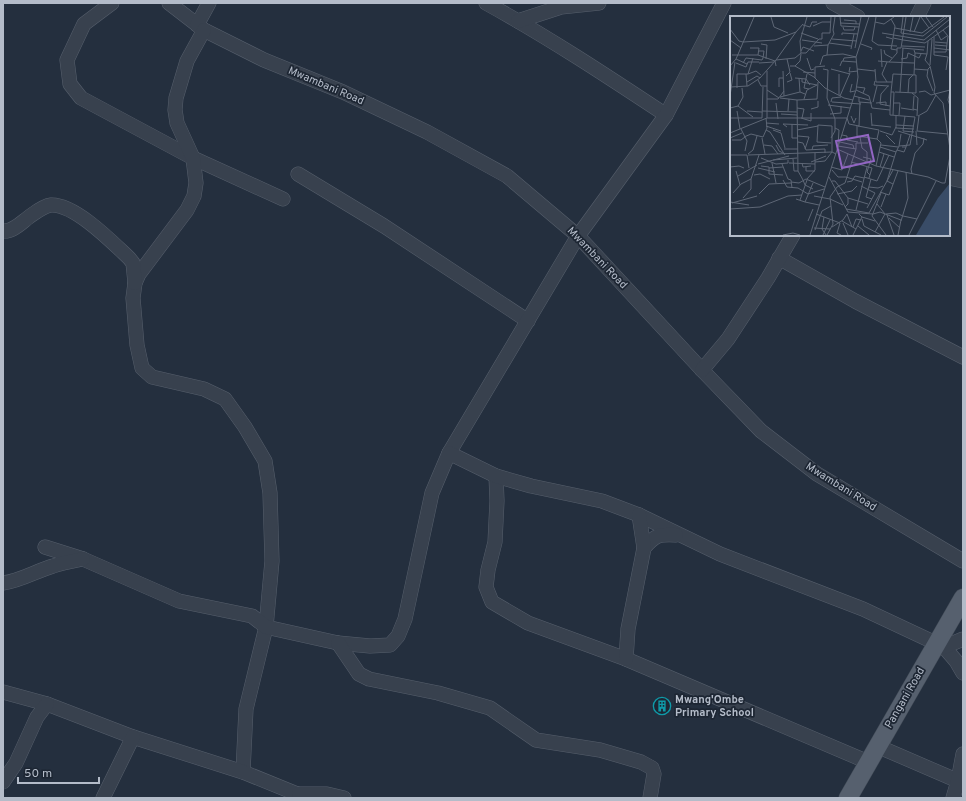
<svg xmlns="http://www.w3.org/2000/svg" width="966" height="801" font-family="Overpass,sans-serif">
<rect width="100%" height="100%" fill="#242f3e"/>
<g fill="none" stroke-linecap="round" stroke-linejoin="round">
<defs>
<g id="minor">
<polyline points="112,3 84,24 67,60 70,84 81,98 193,158 283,199"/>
<polyline points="169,3 204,30 264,60 343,92 427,132 507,176 578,236 702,370 761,431 817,474 963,561"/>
<path d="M 486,3 C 548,37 607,76 666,115"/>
<polyline points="833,3 858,17"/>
<polyline points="917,17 924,3"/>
<polyline points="518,21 561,7 599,3"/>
<polyline points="197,25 209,3"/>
<polyline points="204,30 187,61 176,98 175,110 177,123 193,158 196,183 194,196 187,210 139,274 135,283 133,298 137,345 142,368 152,377 204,389 225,399 245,427 265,461 270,493 272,561 266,627 246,709 243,772"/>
<polyline points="298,174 384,226 528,321"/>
<polyline points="949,178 963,181"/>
<path d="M 3,231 C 13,232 22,222 29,217 C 36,212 43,206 51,205 C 75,204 112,242 129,258 L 133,263 L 135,283"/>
<polyline points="779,258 855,301 963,357"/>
<polyline points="702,370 728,339 768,278 793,235"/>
<polyline points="449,453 578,236 666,115 724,3"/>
<polyline points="496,476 497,501 495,542 488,570 486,587 492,602 528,623 626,659 868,762"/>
<polyline points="45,547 83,559 179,601 252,616 266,627 338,643 370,646 390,645 398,636 405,619 432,493 449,453 496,476 531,486 602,501 639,515 720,554 863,609 944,647 956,661 963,673"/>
<path d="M 644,548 C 655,535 659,534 676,535"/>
<path d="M 3,583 C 20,581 36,571 53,566 C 62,563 73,561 83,559"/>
<polyline points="338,643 359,674 369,679 438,693 490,708 536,740 600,750 641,762 652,768 654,774 650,798"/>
<polyline points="944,647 963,639"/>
<polyline points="626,659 628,629 644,548 639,515"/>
<polyline points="3,692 47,704 133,737 243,772 307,798"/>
<polyline points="877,746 963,783"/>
<polyline points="3,782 16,763 37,717 47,704"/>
<polyline points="299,794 327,794 344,798"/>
<polyline points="103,798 133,737"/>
<polyline points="953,798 958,781 963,754"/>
</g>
<polyline id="major" points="848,798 963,598"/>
</defs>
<use href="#minor" stroke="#565f6c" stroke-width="15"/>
<use href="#major" stroke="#414a57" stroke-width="19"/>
<use href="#minor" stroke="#38414e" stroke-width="14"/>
<use href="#major" stroke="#56606e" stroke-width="18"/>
</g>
<defs>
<symbol id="building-ring" viewBox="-11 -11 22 22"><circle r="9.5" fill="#1d2633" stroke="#0f9aa8" stroke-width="1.5"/><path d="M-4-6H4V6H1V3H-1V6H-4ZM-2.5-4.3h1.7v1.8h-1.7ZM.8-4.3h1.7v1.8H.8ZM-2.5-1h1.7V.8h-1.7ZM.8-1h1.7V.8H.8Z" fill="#0f9aa8"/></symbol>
</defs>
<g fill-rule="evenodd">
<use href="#building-ring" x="652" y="696" width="20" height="20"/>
</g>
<g text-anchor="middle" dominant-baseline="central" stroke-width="3.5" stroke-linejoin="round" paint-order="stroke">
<g font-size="11" fill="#b4bcc9" stroke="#1d2633">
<text transform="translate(326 86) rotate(23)">Mwambani Road</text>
<text transform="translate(597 258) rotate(46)">Mwambani Road</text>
<text transform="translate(841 487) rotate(32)">Mwambani Road</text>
<text transform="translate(905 698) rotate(-60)">Pangani Road</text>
</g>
<g font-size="11" font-weight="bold" fill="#b4bcc9" stroke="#1d2633" text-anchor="start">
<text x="675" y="700">Mwang'Ombe<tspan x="675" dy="13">Primary School</tspan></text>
</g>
</g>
<g transform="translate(730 16)">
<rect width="220" height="220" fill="#242f3e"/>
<path d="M 220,167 L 220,219 L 186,219 L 208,182 Z" fill="#394c67"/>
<path fill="none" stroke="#5e6776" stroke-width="1" d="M 41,1 L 44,11 L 58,17M 110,1 L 111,10 L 129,11M 146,1 L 142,25 L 148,29 L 167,30M 173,1 L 171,17 L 193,20 L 217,1M 191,1 L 199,12M 196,1 L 203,11M 161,3 L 165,10 L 163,22 L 173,24M 114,4 L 126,5 L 126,8M 145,6 L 154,8 L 164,1M 110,7 L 130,8M 73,9 L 80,11 L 82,6 L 87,6M 83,10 L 92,6 L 101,6M 113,11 L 114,14 L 124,14 L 125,11M 165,12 L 192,17 L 214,1M 0,13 L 9,25 L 13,26M 103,14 L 105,1M 206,14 L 211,24 L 217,20M 180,16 L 183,1M 184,16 L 190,1M 71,17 L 88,23M 152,17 L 194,24 L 220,3M 112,19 L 112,17 L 128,18M 156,21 L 163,23 L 161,33 L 167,34M 204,21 L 204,39 L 218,41 L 216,54M 102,23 L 127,25M 0,24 L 11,32M 72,24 L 92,27M 173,24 L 195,27 L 220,9M 13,26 L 45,24 L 66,16 L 73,8M 205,26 L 217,27M 99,27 L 121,30M 31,28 L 37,29 L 36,43M 131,28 L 142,32 L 141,34M 205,29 L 217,30M 84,30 L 98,29M 172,30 L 195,31M 20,32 L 29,32 L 28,39M 125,32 L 131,1M 172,32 L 194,34M 204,32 L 220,34M 121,33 L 124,18M 151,33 L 152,51M 154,34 L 155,38 L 162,42M 184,34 L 185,37 L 197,38M 29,35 L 34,35 L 33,42M 71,35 L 73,31 L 84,35M 204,36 L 216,36 L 218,20 L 213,14M 71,37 L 76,37 L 89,23 L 92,23 L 92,17 L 100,17 L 101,1M 197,38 L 195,44 L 200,50 L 205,71 L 204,77 L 213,87 L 220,133M 197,38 L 198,25M 2,39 L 28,39 L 45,45 L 46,50M 97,39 L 113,38 L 126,41M 77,42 L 81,54 L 84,53M 6,43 L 17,48M 171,43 L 177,42 L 178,37 L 189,42 L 191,38M 46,44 L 66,16M 113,45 L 114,42 L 126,41M 148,45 L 159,46 L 167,37 L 167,32 L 171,32 L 176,1M 159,46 L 184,47M 6,47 L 16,51 L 18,46 L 29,46M 13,47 L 16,42 L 32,44 L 33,42M 29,47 L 44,46M 90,49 L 93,40 L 97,39 L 98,29 L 104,18 L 103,14M 200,49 L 202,23M 0,50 L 6,43 L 24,1M 60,50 L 65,50 L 70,45 L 71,38M 65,50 L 84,61 L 95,72 L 114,82 L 123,84M 110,50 L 112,45 L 126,46M 120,51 L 119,56 L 128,55M 200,51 L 198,53 L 197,60 L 203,75M 93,53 L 98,54 L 97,82 L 105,103 L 105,115 L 101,122M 101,53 L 120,58M 127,53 L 145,55M 145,53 L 146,66 L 162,66M 184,53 L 198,54M 53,55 L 54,80M 73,56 L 85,57M 16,58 L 17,70M 18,58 L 26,55 L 31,59M 77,58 L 74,72 L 79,73M 184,59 L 185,37M 56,60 L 60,56 L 57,43M 65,62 L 76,63 L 80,69M 69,62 L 70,76M 85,62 L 85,51 L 95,50M 72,63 L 72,66 L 87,69M 28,64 L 31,70 L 37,70M 145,65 L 144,69 L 159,70M 17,66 L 27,60 L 30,62M 57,66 L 62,64 L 60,57M 157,66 L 152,58 L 157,46M 122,68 L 120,76 L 125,75M 158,70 L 151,78 L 150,88 L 160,90M 0,71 L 18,70 L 30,62 L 46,44 L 65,42 L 71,37 L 70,25 L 77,1M 49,71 L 49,62 L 53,62M 127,71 L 135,72 L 133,77M 7,72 L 7,58 L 18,58 L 23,42M 37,74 L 49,82M 126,74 L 139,80 L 142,92 L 160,94 L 160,99 L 185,101 L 180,129 L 169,130 L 166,136 L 150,131M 220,74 L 218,84 L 220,90M 161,76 L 163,58 L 186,59 L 186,77 L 165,76M 170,76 L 173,32M 189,76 L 195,75 L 201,79 L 220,74M 178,77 L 179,63 L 183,59M 182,77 L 188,82 L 187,100M 109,79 L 109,58M 0,80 L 5,46M 110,80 L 120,57M 124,80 L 139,84M 184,80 L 183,93 L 187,94M 50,81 L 70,76 L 75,78M 129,81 L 129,86 L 142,87M 50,82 L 67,84M 37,83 L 48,83 L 54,75M 74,83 L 77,74 L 87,69M 101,86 L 102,82 L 111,81M 102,86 L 131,88M 143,86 L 147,70M 46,87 L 48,103M 146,87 L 156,86 L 156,90M 164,87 L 170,87 L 169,99M 98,89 L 120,92M 8,90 L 23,101M 0,92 L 8,90 L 13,81 L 12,72M 67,92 L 74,93 L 72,102M 171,92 L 184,94M 81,93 L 88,91 L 88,85M 160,94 L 161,76 L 164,76 L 163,99M 7,95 L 10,113M 17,95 L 32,96M 32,95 L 67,96M 58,95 L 59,83M 141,97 L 142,110M 51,98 L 67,99M 100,98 L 111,97 L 111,90M 166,99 L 166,112 L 184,113M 121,100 L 124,107 L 126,102M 175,100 L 173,115 L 184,116M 188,100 L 197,95 L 206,79M 189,100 L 187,115 L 218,118M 0,102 L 32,102M 32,102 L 33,71M 37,102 L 117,102M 71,102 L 81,105 L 81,97M 117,102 L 119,108 L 129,110 L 130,86M 36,107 L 49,108M 62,108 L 62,122 L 68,122M 142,109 L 161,111M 166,109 L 184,110M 36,110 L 51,115M 127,110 L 127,120 L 147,123 L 151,127 L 146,150M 128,110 L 149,114 L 147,123M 57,111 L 53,108 L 78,109M 105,112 L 109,114 L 108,130 L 126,133 L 126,127 L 138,127M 11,113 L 17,125 L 15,135M 36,114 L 40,116 L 55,139M 43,114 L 51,117 L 55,132M 67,114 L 88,110M 150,115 L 162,119 L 166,111M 168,115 L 197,124M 186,115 L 187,129M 0,117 L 37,102 L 37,55M 112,119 L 117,120 L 117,124 L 128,126M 156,119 L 165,128M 68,120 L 79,121 L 75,133M 14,121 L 21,118 L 33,121 L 37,112 L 36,102M 130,121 L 132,132 L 137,136 L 137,146M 0,122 L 12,117M 32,122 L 35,138M 2,124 L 11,124 L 15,121M 68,126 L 73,127 L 76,134 L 95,133 L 95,137M 110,126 L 123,129 L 124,133M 101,127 L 87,126 L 88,109 L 102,110 L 102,136 L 106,138M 34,129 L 42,130 L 48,138M 46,129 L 49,135 L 55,138M 151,129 L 168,131M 169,130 L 171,118M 172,131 L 176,131 L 180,119M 54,133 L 68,133M 107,133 L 146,150 L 198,161 L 212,167 L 215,167 L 220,140M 82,134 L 83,130 L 98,129M 167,134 L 174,136 L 176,131M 149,136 L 164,141M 18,138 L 23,134 L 27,120M 0,139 L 17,139 L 19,152M 18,139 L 102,136M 133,141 L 141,143 L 137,156 L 140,159M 31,142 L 46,148 L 58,147 L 58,144M 63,143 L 64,155 L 68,155M 43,144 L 67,142M 81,146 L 96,140M 85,146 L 95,145 L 102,136M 121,146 L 142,152 L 139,162M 42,147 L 46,167M 59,147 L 85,148M 72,147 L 73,151 L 81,150M 28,148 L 59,140M 52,148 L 58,163 L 61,164 L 62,172M 31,150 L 39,151 L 39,158M 114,150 L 119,152 L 126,148M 0,151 L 9,150 L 14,152M 76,151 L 76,155 L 85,155M 101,151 L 112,154 L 118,138M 150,151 L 154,138M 28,152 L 45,156M 39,152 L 53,151M 102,154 L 108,161 L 116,161 L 132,166M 163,154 L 157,165 L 163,168M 6,155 L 10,169M 39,158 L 53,159M 182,158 L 181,153 L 185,137 L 193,128 L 194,122M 24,159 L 30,158 L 40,163M 8,160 L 27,149M 99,161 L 118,196 L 143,198 L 150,196 L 171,204 L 168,219M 134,161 L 147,165 L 159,139M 77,163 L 85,154 L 85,137M 141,163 L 136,181 L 142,183M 53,164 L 57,171 L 68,172 L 78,178 L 94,173M 73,164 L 68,155 L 67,84 L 87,83 L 88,66M 73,164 L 75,169 L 83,173M 102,165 L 105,165 L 118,182 L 118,188 L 115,191M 61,166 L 69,167 L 76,163 L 95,171M 117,166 L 122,165 L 125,160 L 134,162M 131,170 L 145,177 L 137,192M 139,171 L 148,172 L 153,170M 150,176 L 159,179 L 168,155M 3,177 L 11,168 L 21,163M 151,177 L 142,200 L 156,219M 29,178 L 39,168 L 61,167M 107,178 L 122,175 L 127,170M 84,180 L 100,183 L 113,189M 13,182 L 21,173 L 21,163 L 29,139M 118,182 L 138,188M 66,183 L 75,186 L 83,167M 70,184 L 77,164M 0,186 L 19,189M 75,186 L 89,189M 2,187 L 27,180M 151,191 L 156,178M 0,193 L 30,191 L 58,180 L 72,179M 116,193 L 139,197 L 157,165 L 166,136M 126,194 L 137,151M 86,198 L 110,207 L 107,217 L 111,219M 117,198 L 122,211M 156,198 L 166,197 L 173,200M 157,199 L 164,219M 173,200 L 187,203 L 206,165M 94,201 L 92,213 L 96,219M 132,201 L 145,205M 159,202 L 170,212M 132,203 L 134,210 L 151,219M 78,205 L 83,193M 112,205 L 126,213M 171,205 L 178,182 L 176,156M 113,207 L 118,219M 128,210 L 139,219M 102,211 L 113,204 L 117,198M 123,211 L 126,203 L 131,204M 84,212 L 100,213M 85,214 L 92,195 L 101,190M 145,216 L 155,198 L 147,188M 53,219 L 63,217 L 70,219M 80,219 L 126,74 L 128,61 L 126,41 L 139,1M 93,219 L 100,204M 97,219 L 103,208 L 100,181 L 107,171 L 115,167 L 126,133M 123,219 L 132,201 L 129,198M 179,219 L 187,203"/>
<path fill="#9266c3" fill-opacity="0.15" stroke="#9266c3" stroke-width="2" d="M 138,119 L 144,145 L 112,152 L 106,125 Z"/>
<rect width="220" height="220" fill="none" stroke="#b4bcc9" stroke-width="2"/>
</g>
<rect width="966" height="801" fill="none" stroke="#b4bcc9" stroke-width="8"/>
<path d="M18 777v6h81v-6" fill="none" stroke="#b4bcc9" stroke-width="2"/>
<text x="24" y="777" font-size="12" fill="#b4bcc9" stroke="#1d2633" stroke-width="3" paint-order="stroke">50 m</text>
</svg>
